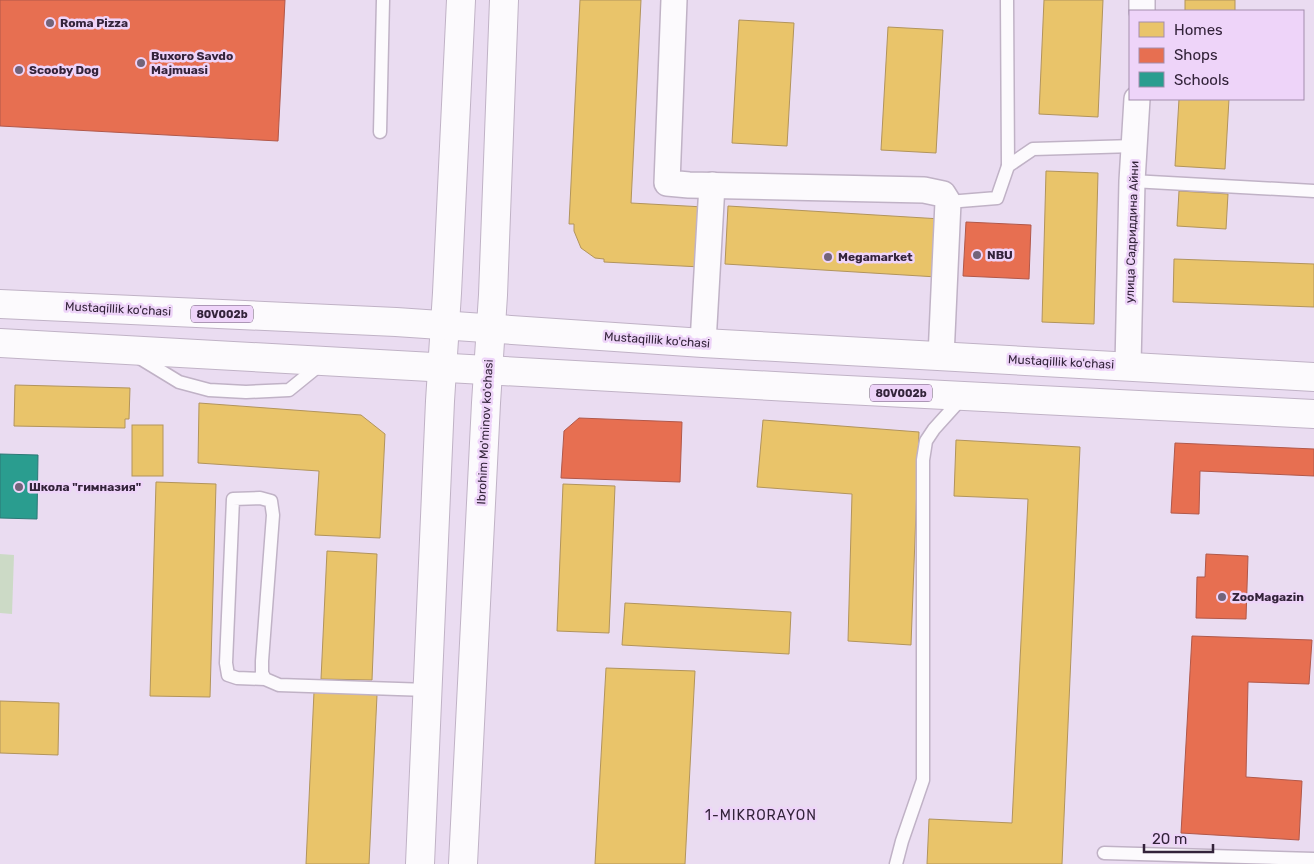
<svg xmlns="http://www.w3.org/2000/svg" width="1314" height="864" font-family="Rubik,sans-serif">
<rect width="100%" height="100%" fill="#eadcf1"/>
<polygon fill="#ccdac6" points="0,554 14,555 12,614 0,613"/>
<g fill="#e9c46a" stroke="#b2945c">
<polygon points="580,0 641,0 631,203 704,207 701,267 604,262 604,259 595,258 581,248 574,231 574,224 569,224"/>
<polygon points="1044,0 1103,0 1098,117 1039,114"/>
<rect x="1185" y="0" width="50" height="11"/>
<polygon points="739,20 794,23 787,146 732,143"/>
<polygon points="888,27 943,30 936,153 881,150"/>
<polygon points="1179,99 1229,99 1225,169 1175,166"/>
<polygon points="1046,171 1098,173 1094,324 1042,322"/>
<polygon points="1179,191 1228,194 1226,229 1177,226"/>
<polygon points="728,206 941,219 937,277 725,264"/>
<polygon points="1174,259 1314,264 1314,307 1173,302"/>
<polygon points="15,385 130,388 129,419 125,419 125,428 14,426"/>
<polygon points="199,403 361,415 385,434 380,538 315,535 319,471 198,463"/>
<polygon points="763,420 919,432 911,645 848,641 852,494 757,487"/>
<rect x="132" y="425" width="31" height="51"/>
<polygon points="956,440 1080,447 1062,864 927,864 929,819 1012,823 1028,499 954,496"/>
<polygon points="156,482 216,484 210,697 150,696"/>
<polygon points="563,484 615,486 609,633 557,631"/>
<polygon points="327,551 377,554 372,680 321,679"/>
<polygon points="625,603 791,612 789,654 622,645"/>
<polygon points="606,668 695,671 685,864 595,864"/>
<polygon points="314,692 377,695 369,864 306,864"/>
<polygon points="0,701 59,703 58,755 0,753"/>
</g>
<g fill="#e76f51" stroke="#b1584a">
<polygon points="0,0 285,0 278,141 0,126"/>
<polygon points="966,222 1031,225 1029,279 963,276"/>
<polygon points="579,418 682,422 680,482 561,478 564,431"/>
<polygon points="1175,443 1314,449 1314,476 1200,471 1199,514 1171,513"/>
<polygon points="1206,554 1248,556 1246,619 1196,618 1197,577 1205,577"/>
<polygon points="1192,636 1312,640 1309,684 1248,682 1246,777 1302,781 1299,840 1181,833"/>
</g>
<polygon fill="#2a9d8f" stroke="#2d7876" points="0,454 38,455 37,519 0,518"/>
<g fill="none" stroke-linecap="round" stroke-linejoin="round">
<defs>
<g id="lane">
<polyline points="1007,0 1008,166"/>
<polyline points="380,132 383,0"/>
<polyline points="1132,181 1314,191"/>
<polyline points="948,202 997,198 1008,166 1033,149 1134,146"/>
<polyline points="138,357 179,382 209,390 246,392 289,390 321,364"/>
<polyline points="265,679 237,678 228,675 226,663 233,499 260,498 271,501 273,515 262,661 262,673 265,679 279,685 428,690"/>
<polyline points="1104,853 1314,859"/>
<polyline points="896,864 902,841 923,780 923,460 926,441 934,429 962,398"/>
</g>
<g id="street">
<polyline points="674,0 667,183 689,185 924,190 943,194 948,202 941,357"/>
<polyline points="1142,11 1142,0"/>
<polyline points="703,343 712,185"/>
<polyline points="1128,366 1132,181 1137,99"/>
</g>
<g id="secondary">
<polyline points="420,864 440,401 447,293 461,0"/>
<polyline points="463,864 486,403 493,295 504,0"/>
</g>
<g id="primary">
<polyline points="0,304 396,322 703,343 1314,377"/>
<polyline points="0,343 827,389 1314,414"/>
</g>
</defs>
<use href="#lane" stroke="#c0b2c6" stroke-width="15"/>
<use href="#street" stroke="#c0b2c6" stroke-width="28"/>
<use href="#secondary" stroke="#c0b2c6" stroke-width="30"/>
<use href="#primary" stroke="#c0b2c6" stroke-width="30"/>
<use href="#lane" stroke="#fcfafd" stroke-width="12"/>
<use href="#street" stroke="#fcfafd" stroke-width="25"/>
<use href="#secondary" stroke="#fcfafd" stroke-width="28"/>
<use href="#primary" stroke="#fcfafd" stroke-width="28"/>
</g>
<g fill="#73647a" stroke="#eed4f9" stroke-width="2">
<circle cx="50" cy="23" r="5"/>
<circle cx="141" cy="63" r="5"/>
<circle cx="19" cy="70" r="5"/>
<circle cx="977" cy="255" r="5"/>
<circle cx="828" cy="257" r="5"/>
<circle cx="19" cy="487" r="5"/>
<circle cx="1222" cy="597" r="5"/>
</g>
<g text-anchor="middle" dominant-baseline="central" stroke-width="5" stroke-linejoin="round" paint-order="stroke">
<g fill="#eed4f9" stroke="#6b5873" stroke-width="1">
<rect x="191" y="305.5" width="62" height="17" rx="4"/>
<rect x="870" y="384.5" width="62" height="17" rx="4"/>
</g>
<g font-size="11" font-weight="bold" fill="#33233a">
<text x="222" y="314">80V002b</text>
<text x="901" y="393">80V002b</text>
</g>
<g font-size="12" font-weight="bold" fill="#33233a" stroke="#eed4f9" text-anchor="start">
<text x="60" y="23">Roma Pizza</text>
<text x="151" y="56">Buxoro Savdo<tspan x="151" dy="14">Majmuasi</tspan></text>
<text x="29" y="70">Scooby Dog</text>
<text x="987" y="255">NBU</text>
<text x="838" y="257">Megamarket</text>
<text x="29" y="487">Школа "гимназия"</text>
<text x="1232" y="597">ZooMagazin</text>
</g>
<g font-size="12" fill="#33233a" stroke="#eed4f9">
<text transform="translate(1132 232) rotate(-88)">улица Садриддина Айни</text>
<text transform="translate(118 309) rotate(3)">Mustaqillik ko'chasi</text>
<text transform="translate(657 340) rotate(4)">Mustaqillik ko'chasi</text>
<text transform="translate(1061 362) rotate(3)">Mustaqillik ko'chasi</text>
<text transform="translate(485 432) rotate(-87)">Ibrohim Mo'minov ko'chasi</text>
</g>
<g font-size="14" letter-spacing="1" fill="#33233a" stroke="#eed4f9">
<text x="761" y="815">1-MIKRORAYON</text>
</g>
</g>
<rect x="1129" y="10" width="175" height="90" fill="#eed4f9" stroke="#a38dad"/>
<rect x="1139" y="22" width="25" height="15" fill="#e9c46a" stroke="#a38dad"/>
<text x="1174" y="35" font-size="15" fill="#33233a">Homes</text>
<rect x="1139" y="48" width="25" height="15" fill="#e76f51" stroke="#a38dad"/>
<text x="1174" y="60" font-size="15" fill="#33233a">Shops</text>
<rect x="1139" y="72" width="25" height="15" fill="#2a9d8f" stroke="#a38dad"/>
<text x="1174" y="85" font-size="15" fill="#33233a">Schools</text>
<path d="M1144 844v8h69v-8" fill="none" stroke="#33233a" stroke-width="2.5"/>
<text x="1152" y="844" font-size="15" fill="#33233a" stroke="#eed4f9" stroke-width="4" paint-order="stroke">20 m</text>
</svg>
